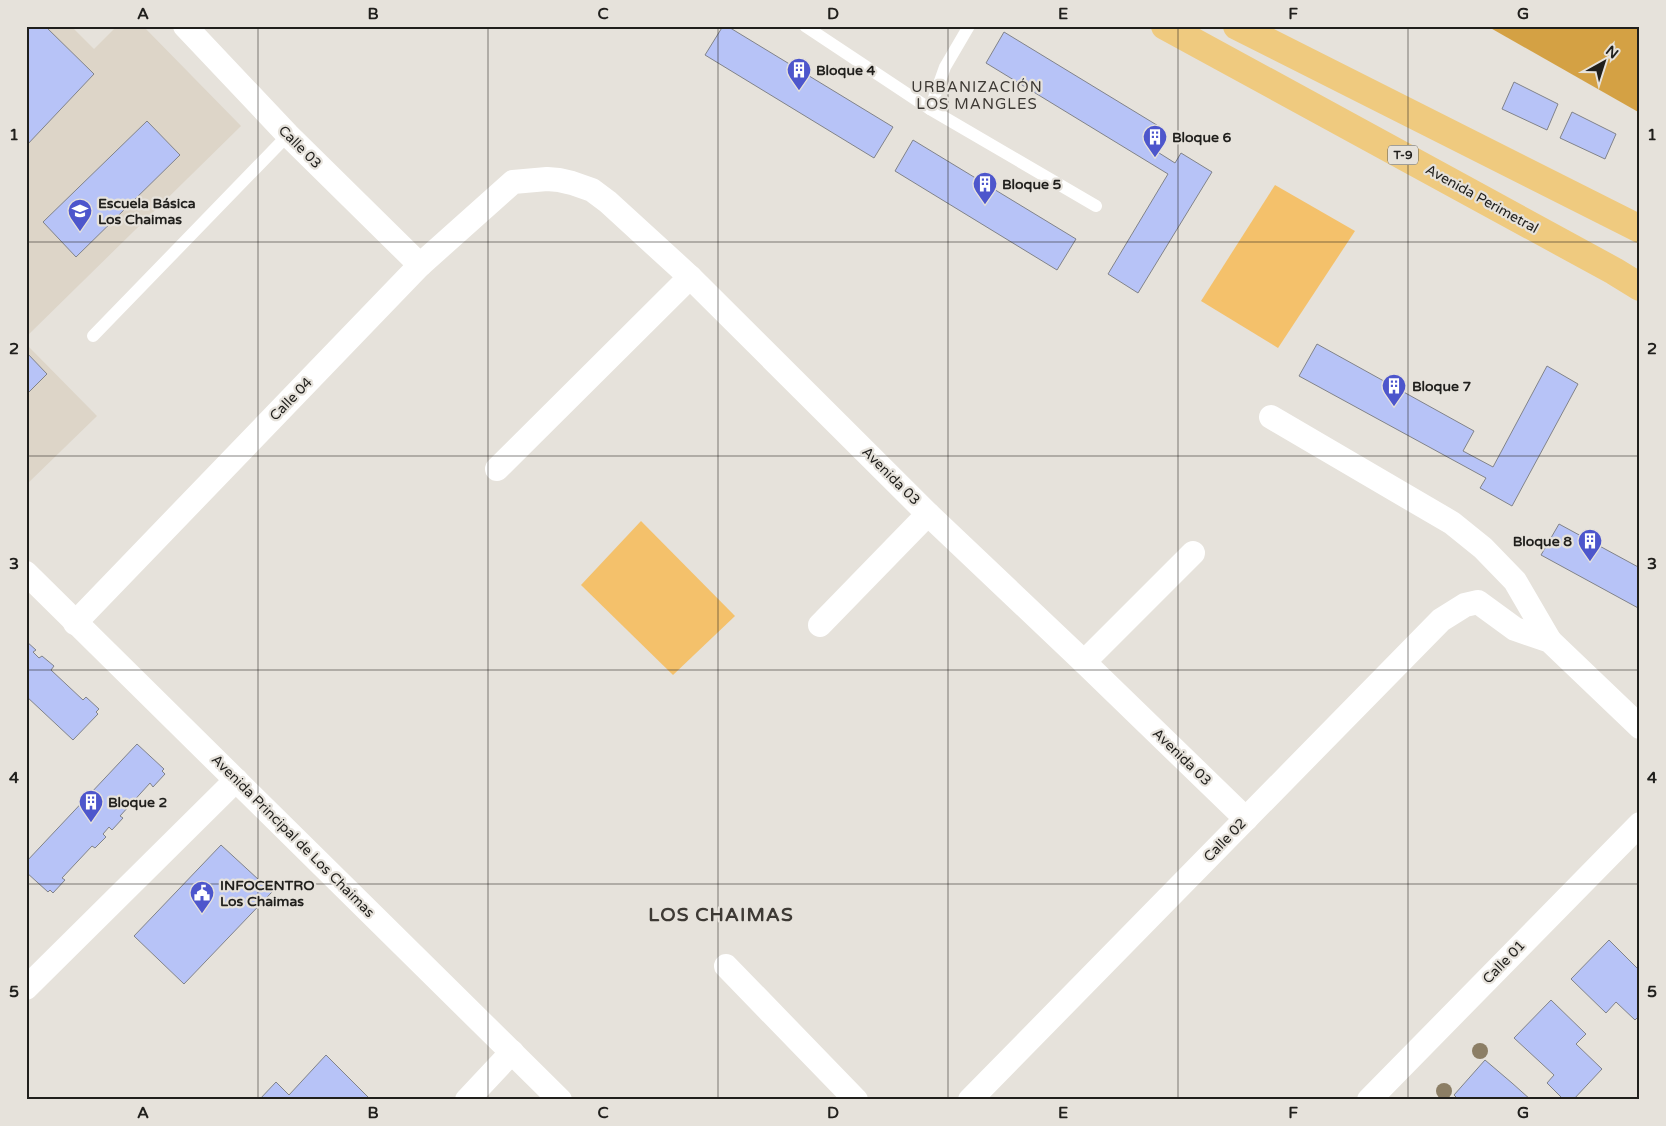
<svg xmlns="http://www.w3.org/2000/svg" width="1666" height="1126" font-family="'Varela Round',sans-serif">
<rect width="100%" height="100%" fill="#e6e2db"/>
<g fill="#ddd5c8">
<polygon points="26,26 71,26 94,49 117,26 143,26 241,126 26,337"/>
<polygon points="26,344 97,416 26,485"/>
</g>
<g fill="#f4c16b">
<polygon points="1275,185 1355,231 1278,348 1201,301"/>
<polygon points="641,521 735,616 673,675 581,585"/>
</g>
<polygon fill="#d4a144" points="1487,26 1640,26 1640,113"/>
<g fill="#b7c3f7" stroke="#818389">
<polygon points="26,26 45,26 94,74 26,146"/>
<polygon points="723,26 727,26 893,127 874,158 705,55"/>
<polygon points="1004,32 1160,127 1148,146 1175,163 1181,153 1212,172 1138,293 1108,274 1168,174 986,63"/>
<polygon points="1514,82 1558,104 1547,130 1502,109"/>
<polygon points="1572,112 1616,134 1605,159 1560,138"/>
<polygon points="147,121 180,155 76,257 43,222"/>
<polygon points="913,140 1076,239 1057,270 895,171"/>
<polygon points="1317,344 1474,431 1463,451 1493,467 1547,366 1578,384 1512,506 1480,488 1486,478 1299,376"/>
<polygon points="26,352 47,374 26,395"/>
<polygon points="1559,524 1640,568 1640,609 1541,555"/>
<polygon points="26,641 36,650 33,652 39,658 42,656 54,666 51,670 83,700 86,697 99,709 96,712 98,714 73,740 26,696"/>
<polygon points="137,744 164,769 162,771 165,774 153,787 150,783 120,816 123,818 112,830 109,827 103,834 106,837 95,848 92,846 62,878 65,880 53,893 50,890 48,892 26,872 26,862"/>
<polygon points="221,845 272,892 184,984 134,936"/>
<polygon points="1609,940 1640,971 1640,1015 1635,1020 1616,1002 1606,1013 1571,979"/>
<polygon points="1551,1000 1586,1034 1576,1044 1602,1069 1573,1100 1564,1100 1547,1083 1554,1075 1514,1038"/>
<polygon points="326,1055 371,1100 259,1100 276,1082 289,1095"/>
<polygon points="1485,1060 1512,1083 1531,1100 1459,1100 1454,1095"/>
</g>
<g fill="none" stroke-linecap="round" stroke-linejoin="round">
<g stroke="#fff" stroke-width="12">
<polyline points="805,26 930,109 1096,206"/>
<polyline points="930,109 945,67 969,26"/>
<polyline points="93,336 288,135"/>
</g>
<g stroke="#fff" stroke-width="24">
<polyline points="185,26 288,135 420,265"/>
<polyline points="1271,417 1452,523 1483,548 1515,581 1550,641"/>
<polyline points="497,469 690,277"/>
<polyline points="26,573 560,1100"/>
<polyline points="75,623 420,265 513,182 547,179 559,180 572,183 592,190 608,202 690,277 928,514 1084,662 1246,819"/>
<polyline points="820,625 928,514"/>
<polyline points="1084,662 1193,553"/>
<polyline points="726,966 856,1100"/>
<polyline points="26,988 236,780"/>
<polyline points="467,1100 512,1052"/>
<polyline points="970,1100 1441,620 1465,605 1478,602 1515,629 1550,641 1640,727"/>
<polyline points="1369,1100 1640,824"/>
</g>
<g stroke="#efca7f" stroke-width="28">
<polyline points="1165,26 1614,271 1640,287"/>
<polyline points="1237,26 1640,229"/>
</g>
</g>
<g fill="#8c7e65">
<circle cx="1480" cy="1051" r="8"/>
<circle cx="1444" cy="1091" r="8"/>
</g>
<path fill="none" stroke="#201f1c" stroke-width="1" stroke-opacity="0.55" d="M 258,26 L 258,1100M 488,26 L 488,1100M 718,26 L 718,1100M 948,26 L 948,1100M 1178,26 L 1178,1100M 1408,26 L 1408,1100M 26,242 L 1640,242M 26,456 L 1640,456M 26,670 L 1640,670M 26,884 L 1640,884"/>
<defs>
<symbol id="building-pin" viewBox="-11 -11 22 30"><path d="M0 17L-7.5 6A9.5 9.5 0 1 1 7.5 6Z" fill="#4d56cc" stroke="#e6e2db"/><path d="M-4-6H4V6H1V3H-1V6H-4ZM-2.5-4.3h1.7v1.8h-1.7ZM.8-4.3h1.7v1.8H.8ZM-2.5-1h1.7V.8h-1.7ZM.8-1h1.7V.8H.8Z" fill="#fff"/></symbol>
<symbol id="school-pin" viewBox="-11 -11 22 30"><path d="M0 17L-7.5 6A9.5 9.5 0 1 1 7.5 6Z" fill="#4d56cc" stroke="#e6e2db"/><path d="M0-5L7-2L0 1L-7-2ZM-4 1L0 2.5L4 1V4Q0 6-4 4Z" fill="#fff"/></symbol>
<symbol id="civic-pin" viewBox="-11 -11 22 30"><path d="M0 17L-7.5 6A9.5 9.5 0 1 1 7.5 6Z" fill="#4d56cc" stroke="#e6e2db"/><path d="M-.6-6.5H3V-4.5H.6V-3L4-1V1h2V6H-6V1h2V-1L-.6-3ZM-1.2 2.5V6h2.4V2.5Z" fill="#fff"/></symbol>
</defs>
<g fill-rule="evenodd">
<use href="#building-pin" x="785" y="56" width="28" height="38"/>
<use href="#building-pin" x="1141" y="123" width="28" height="38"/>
<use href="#building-pin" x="971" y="170" width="28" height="38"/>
<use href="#school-pin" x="66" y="197" width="28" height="38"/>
<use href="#building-pin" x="1380" y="372" width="28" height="38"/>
<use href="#building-pin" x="1576" y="527" width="28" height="38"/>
<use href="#building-pin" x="77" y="788" width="28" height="38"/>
<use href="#civic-pin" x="188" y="879" width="28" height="38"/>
</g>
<g text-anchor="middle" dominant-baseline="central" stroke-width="4.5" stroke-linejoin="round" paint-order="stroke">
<rect fill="#e6e2db" stroke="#5b5a55" stroke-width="1" x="1388" y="145.5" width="30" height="19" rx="4"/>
<g font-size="12" font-weight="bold" fill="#201f1c">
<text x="1403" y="155">T-9</text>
</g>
<g font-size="14" font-weight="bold" fill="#201f1c" stroke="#e6e2db" text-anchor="start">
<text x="816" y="70">Bloque 4</text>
<text x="1172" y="137">Bloque 6</text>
<text x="1002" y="184">Bloque 5</text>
<text x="98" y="203">Escuela Básica<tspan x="98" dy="16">Los Chaimas</tspan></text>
<text x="1412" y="386">Bloque 7</text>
<text x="1572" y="541" text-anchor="end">Bloque 8</text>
<text x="108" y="802">Bloque 2</text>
<text x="220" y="885">INFOCENTRO<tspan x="220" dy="16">Los Chaimas</tspan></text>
</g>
<g font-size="14" fill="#201f1c" stroke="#e6e2db">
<text transform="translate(300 147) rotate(45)">Calle 03</text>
<text transform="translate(1482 199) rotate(29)">Avenida Perimetral</text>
<text transform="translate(291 399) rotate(-46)">Calle 04</text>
<text transform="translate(891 476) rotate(45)">Avenida 03</text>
<text transform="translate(1182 757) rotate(44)">Avenida 03</text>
<text transform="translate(293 836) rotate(45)">Avenida Principal de Los Chaimas</text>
<text transform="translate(1225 840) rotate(-46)">Calle 02</text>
<text transform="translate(1504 962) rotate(-46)">Calle 01</text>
</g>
<g font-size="15" letter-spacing="1" fill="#3e3a35" stroke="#e6e2db">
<text x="977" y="87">URBANIZACIÓN<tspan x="977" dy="17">LOS MANGLES</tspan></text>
</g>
<g font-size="19" font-weight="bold" letter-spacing="1" fill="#3e3a35" stroke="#e6e2db">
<text x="721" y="915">LOS CHAIMAS</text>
</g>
</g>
<rect width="1666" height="1126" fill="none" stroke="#e6e2db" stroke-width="55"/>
<g transform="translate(1604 62) rotate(39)" stroke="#e6e2db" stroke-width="4" paint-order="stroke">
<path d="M0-4L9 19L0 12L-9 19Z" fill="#201f1c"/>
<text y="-8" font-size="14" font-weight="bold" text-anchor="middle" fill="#201f1c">N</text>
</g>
<rect x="28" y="28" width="1610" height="1070" fill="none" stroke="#201f1c" stroke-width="2"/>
<g font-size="16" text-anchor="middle" font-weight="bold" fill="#201f1c">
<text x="143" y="19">A</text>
<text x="373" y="19">B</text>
<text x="603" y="19">C</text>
<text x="833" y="19">D</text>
<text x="1063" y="19">E</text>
<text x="1293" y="19">F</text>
<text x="1523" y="19">G</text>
<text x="14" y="140">1</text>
<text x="1652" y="140">1</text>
<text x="14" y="354">2</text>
<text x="1652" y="354">2</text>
<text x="14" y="569">3</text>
<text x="1652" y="569">3</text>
<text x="14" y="783">4</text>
<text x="1652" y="783">4</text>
<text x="14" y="997">5</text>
<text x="1652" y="997">5</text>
<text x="143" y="1118">A</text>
<text x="373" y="1118">B</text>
<text x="603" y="1118">C</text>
<text x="833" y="1118">D</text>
<text x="1063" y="1118">E</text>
<text x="1293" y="1118">F</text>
<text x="1523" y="1118">G</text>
</g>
</svg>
